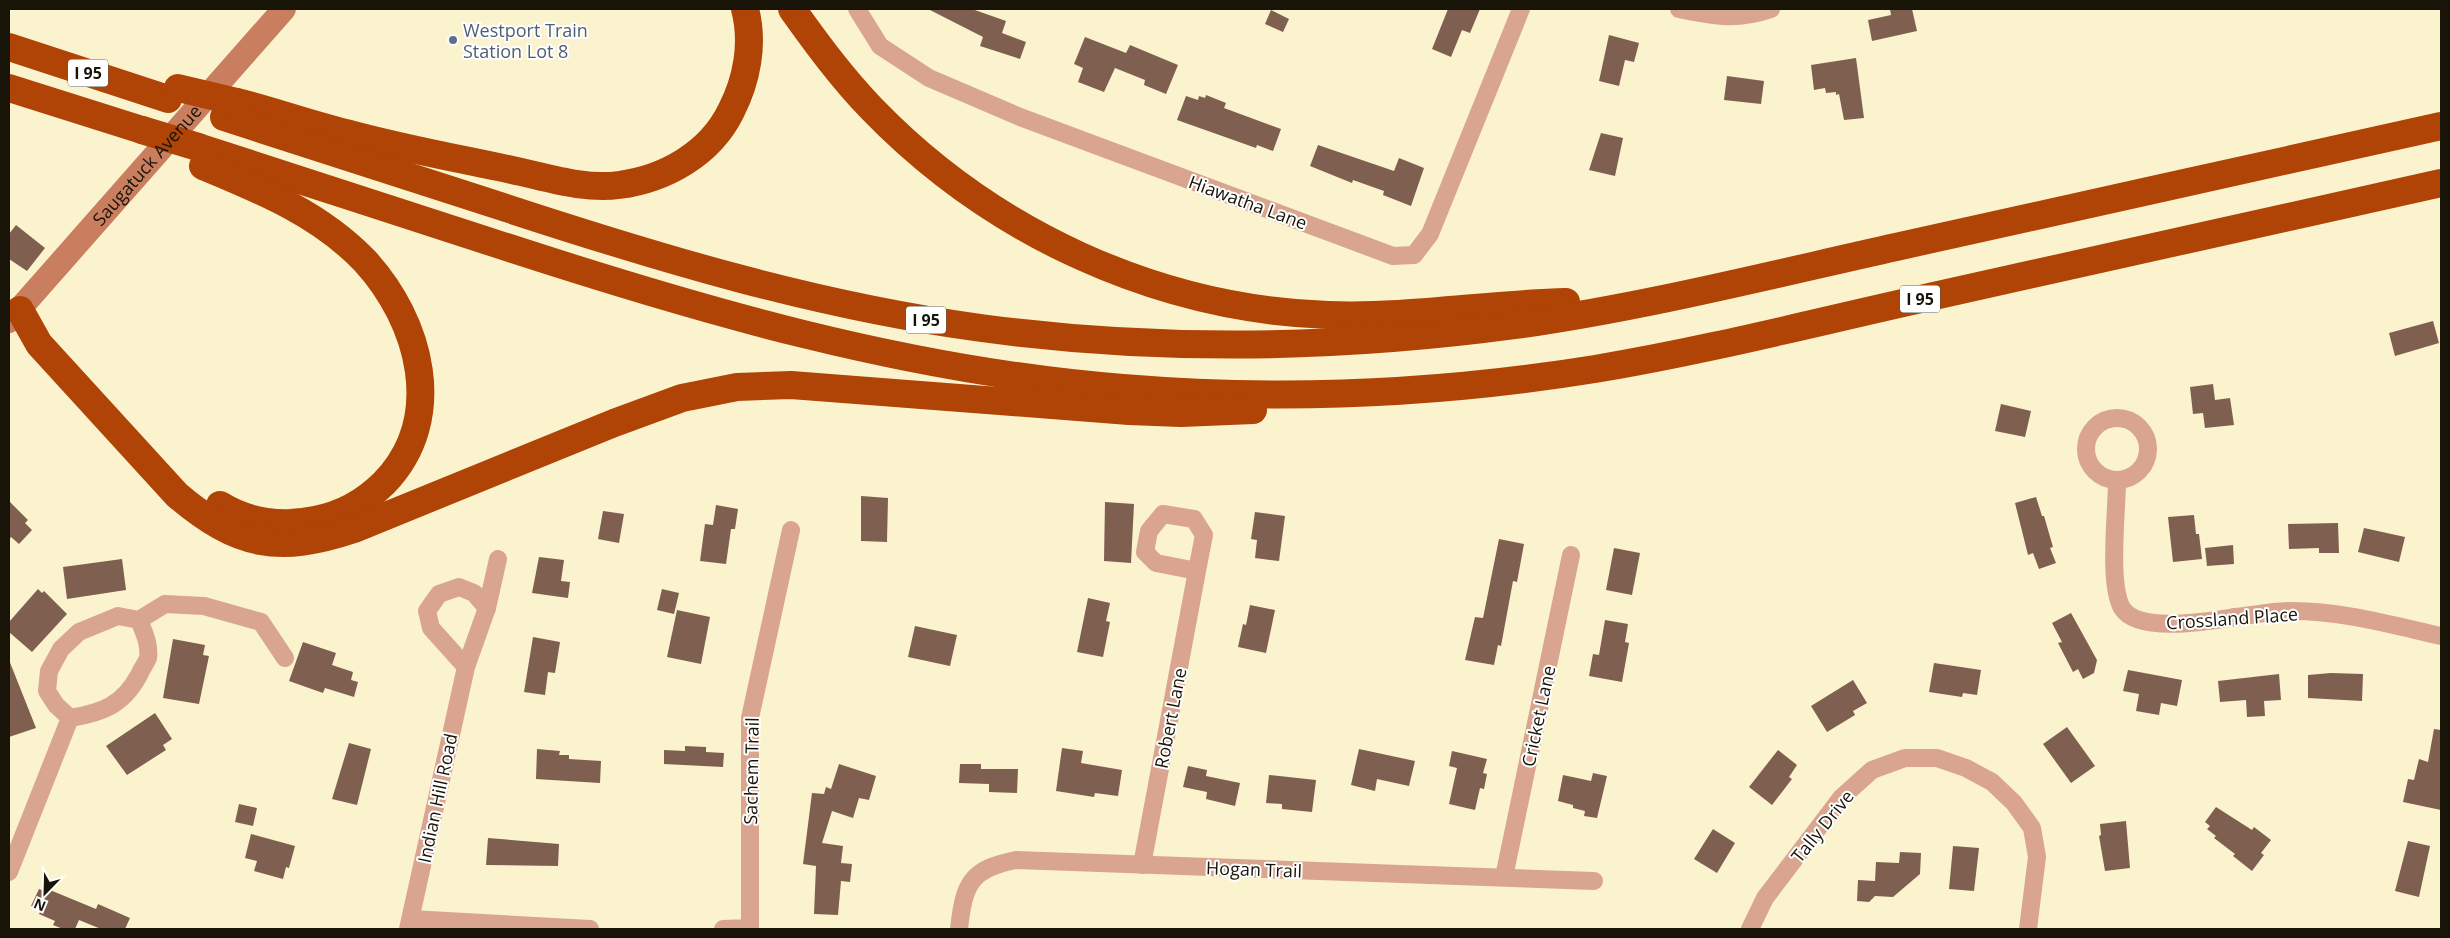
<svg xmlns="http://www.w3.org/2000/svg" width="2450" height="938" font-family="'Open Sans',sans-serif">
<rect width="100%" height="100%" fill="#fbf3ce"/>
<g fill="#7f5f4f">
<polygon points="928,9 972,9 1006,21 1002,33 1026,42 1020,59 980,46 983,37"/>
<polygon points="1448,9 1480,9 1470,33 1462,30 1451,57 1432,49"/>
<polygon points="1890,9 1912,9 1917,31 1872,41 1868,20 1891,15"/>
<polygon points="1271,10 1289,19 1283,32 1265,24"/>
<polygon points="1609,35 1639,43 1634,62 1625,60 1619,86 1599,81"/>
<polygon points="1085,37 1126,53 1130,45 1178,65 1166,94 1144,85 1145,80 1115,68 1104,92 1078,82 1083,68 1074,64"/>
<polygon points="1856,58 1864,118 1844,120 1839,94 1836,95 1836,92 1826,93 1825,88 1814,90 1811,65"/>
<polygon points="1727,76 1764,81 1761,104 1724,100"/>
<polygon points="1206,95 1226,103 1224,108 1281,129 1273,151 1257,145 1256,148 1177,120 1186,96 1198,100 1199,96 1205,98"/>
<polygon points="1601,133 1623,138 1615,176 1589,170"/>
<polygon points="1318,145 1394,171 1399,158 1424,168 1411,206 1383,195 1384,191 1353,180 1352,183 1310,166"/>
<polygon points="16,225 45,248 27,271 9,259 9,234"/>
<polygon points="2433,321 2439,343 2395,356 2389,333"/>
<polygon points="2213,384 2215,400 2230,398 2234,425 2205,428 2203,413 2193,414 2190,387"/>
<polygon points="2001,404 2031,411 2025,437 1995,431"/>
<polygon points="861,496 888,498 887,542 861,541"/>
<polygon points="2036,497 2042,516 2044,516 2053,547 2050,548 2056,563 2039,569 2033,553 2028,555 2015,503"/>
<polygon points="9,501 28,520 25,523 32,530 19,544 11,537 9,540"/>
<polygon points="1105,502 1134,504 1131,563 1104,561"/>
<polygon points="716,505 738,509 735,529 731,529 726,564 700,561 705,524 713,525"/>
<polygon points="603,511 624,514 619,543 598,539"/>
<polygon points="1255,512 1285,516 1279,561 1255,558 1257,540 1251,539"/>
<polygon points="2194,515 2196,534 2199,534 2202,559 2173,562 2168,517"/>
<polygon points="2338,523 2339,553 2319,553 2319,548 2289,549 2288,524"/>
<polygon points="2364,528 2405,537 2399,562 2358,552"/>
<polygon points="1499,539 1524,544 1517,582 1513,581 1501,646 1498,645 1494,665 1465,660 1475,617 1483,618"/>
<polygon points="2233,545 2234,564 2207,566 2205,548"/>
<polygon points="1614,548 1640,553 1632,595 1606,590"/>
<polygon points="539,557 564,560 561,581 570,582 568,598 532,593"/>
<polygon points="122,559 126,590 67,599 63,567"/>
<polygon points="38,589 42,593 44,591 67,614 32,652 9,632 9,622"/>
<polygon points="662,589 679,593 674,614 657,610"/>
<polygon points="1088,598 1110,603 1106,621 1110,622 1103,657 1077,652"/>
<polygon points="1250,605 1275,610 1266,653 1238,647 1243,624 1246,625"/>
<polygon points="677,610 710,617 701,664 667,657"/>
<polygon points="2071,613 2097,660 2094,673 2083,679 2078,669 2073,672 2058,643 2062,642 2052,623"/>
<polygon points="1605,620 1628,624 1625,642 1629,643 1622,682 1589,676 1593,654 1599,655"/>
<polygon points="915,626 957,635 950,666 908,657"/>
<polygon points="533,637 560,642 555,673 548,672 545,695 524,692"/>
<polygon points="173,639 205,645 203,655 209,656 199,704 163,698"/>
<polygon points="303,642 336,653 332,665 353,672 351,680 358,682 354,697 325,688 323,693 289,681"/>
<polygon points="9,660 36,728 9,737"/>
<polygon points="1934,663 1981,670 1977,695 1963,693 1962,697 1929,692"/>
<polygon points="2128,670 2182,680 2177,706 2161,703 2159,715 2136,711 2139,694 2123,691"/>
<polygon points="2331,673 2363,674 2362,701 2308,698 2308,675"/>
<polygon points="2279,674 2281,700 2264,701 2265,716 2247,717 2246,700 2220,702 2218,681"/>
<polygon points="1853,680 1867,703 1853,711 1855,715 1827,732 1811,706"/>
<polygon points="155,713 172,739 163,745 166,750 127,775 106,746"/>
<polygon points="2067,727 2095,766 2071,783 2043,744"/>
<polygon points="2434,729 2441,730 2441,810 2403,802 2408,779 2414,780 2419,759 2428,762"/>
<polygon points="349,743 371,749 357,805 332,799"/>
<polygon points="685,746 706,747 706,752 724,753 723,767 664,764 664,750 685,751"/>
<polygon points="1062,748 1083,751 1081,763 1122,770 1118,796 1095,793 1094,797 1056,791"/>
<polygon points="537,749 560,751 559,755 569,755 569,759 601,761 600,783 536,779"/>
<polygon points="1359,749 1415,761 1409,786 1377,779 1375,791 1351,785"/>
<polygon points="1778,750 1797,765 1789,777 1792,779 1772,805 1749,787"/>
<polygon points="1452,751 1487,759 1483,773 1487,774 1484,789 1480,788 1475,810 1449,804 1457,768 1449,766"/>
<polygon points="839,764 876,776 869,800 859,798 853,818 832,811 822,843 843,846 841,863 852,864 850,882 841,881 838,915 814,914 816,866 803,864 812,793 824,794 826,787 831,789"/>
<polygon points="960,764 981,764 981,769 1018,769 1017,793 989,792 989,784 959,783"/>
<polygon points="1188,766 1207,770 1206,776 1240,783 1235,806 1206,799 1207,792 1183,787"/>
<polygon points="1593,773 1607,776 1597,818 1584,816 1585,811 1573,808 1573,805 1558,801 1563,775 1591,781"/>
<polygon points="1269,775 1316,780 1312,812 1282,809 1282,804 1266,803"/>
<polygon points="239,804 257,808 253,826 235,822"/>
<polygon points="2216,807 2252,830 2254,827 2271,840 2261,853 2264,855 2252,871 2233,856 2235,854 2214,838 2216,836 2207,829 2210,826 2205,822"/>
<polygon points="2126,821 2130,868 2105,871 2099,836 2101,835 2100,824"/>
<polygon points="1713,829 1735,843 1717,873 1694,859"/>
<polygon points="251,834 295,846 289,868 286,867 283,879 254,871 257,861 245,858"/>
<polygon points="488,838 559,844 558,866 486,865"/>
<polygon points="2408,841 2430,846 2419,897 2395,891"/>
<polygon points="1953,846 1979,848 1974,891 1949,889"/>
<polygon points="1900,852 1921,853 1920,874 1893,897 1875,896 1869,902 1857,901 1858,880 1875,881 1876,862 1899,863"/>
<polygon points="39,889 48,893 50,890 96,909 98,904 130,918 125,929 101,929 79,920 75,929 63,929 53,925 55,921 39,914 41,910 31,906"/>
</g>
<g fill="none" stroke-linecap="round" stroke-linejoin="round">
<g stroke="#d9a590" stroke-width="18">
<polyline points="857,9 880,46 929,78 1020,117 1393,256 1414,255 1430,234 1521,9"/>
<path d="M 1679,9 C 1714,16 1736,21 1771,9"/>
<circle cx="2117" cy="449" r="31"/>
<path d="M 2117,480 C 2117,511 2108,584 2122,608 C 2138,634 2210,621 2235,617 C 2254,615 2273,611 2292,611 C 2343,611 2392,625 2441,636"/>
<polyline points="487,608 498,559"/>
<polyline points="139,620 165,604 204,606 261,622 285,658"/>
<polyline points="1142,865 1197,571 1204,535 1194,519 1163,514 1149,531 1145,552 1156,563 1197,571"/>
<path d="M 9,872 L 70,718 L 56,705 L 47,691 L 49,671 L 61,649 L 79,632 L 118,616 L 139,620 C 144,632 150,645 148,658 C 146,663 141,670 139,675 C 123,705 102,713 70,718"/>
<polyline points="1504,877 1571,555"/>
<polyline points="411,919 590,929"/>
<polyline points="408,929 466,667 487,608 474,593 459,587 439,594 427,611 431,628 466,667"/>
<polyline points="723,929 750,928 750,718 791,530"/>
<path d="M 959,929 C 964,884 970,869 1016,860 L 1594,881"/>
<polyline points="1750,929 1765,898 1841,798 1872,770 1905,758 1937,758 1966,768 1992,782 2014,803 2032,828 2037,857 2028,929"/>
</g>
<path stroke="#c97e5f" stroke-width="24" id="s1" d="M 9,321 L 284,9"/>
<g stroke="#af4406" stroke-width="28">
<path d="M 792,9 C 817,44 842,78 872,109 C 991,232 1156,309 1328,315 C 1408,318 1487,304 1566,302"/>
<polyline points="9,47 168,99"/>
<polyline points="9,88 142,130"/>
<path d="M 237,102 C 273,111 309,124 346,133 C 400,148 456,158 512,170 C 546,177 584,190 619,185 C 665,179 710,154 731,111 C 747,80 754,43 745,9"/>
<path d="M 224,117 C 318,148 412,178 506,208 C 662,259 818,306 981,328 C 1159,352 1338,349 1516,325 C 1644,307 1770,275 1896,247 C 2078,207 2259,166 2441,126"/>
<path d="M 198,147 C 297,179 395,211 494,243 C 699,310 907,371 1123,388 C 1280,401 1440,394 1595,369 C 1709,350 1821,321 1934,296 C 2103,258 2272,221 2441,183"/>
<path d="M 203,166 C 261,190 320,214 365,261 C 420,321 447,418 384,483 C 365,502 341,515 315,520 C 283,527 249,523 220,505"/>
<path d="M 20,310 L 39,344 L 177,495 C 238,547 279,554 354,529 L 614,423 L 682,398 L 737,387 L 791,385 L 1129,411 L 1181,413 L 1253,410"/>
</g>
<g stroke="#af4406" stroke-width="28">
<polyline points="178,88 237,102"/>
<polyline points="142,130 198,147"/>
</g>
</g>
<circle fill="#5c6f8a" stroke="#fff" stroke-width="2" cx="453" cy="40" r="5"/>
<g text-anchor="middle" dominant-baseline="central" stroke-width="4" stroke-linejoin="round" paint-order="stroke">
<g fill="#fff" stroke="#5d5b52" stroke-width="1">
<rect x="68" y="59.5" width="40" height="27" rx="4"/>
<rect x="1900" y="285.5" width="40" height="27" rx="4"/>
<rect x="906" y="306.5" width="40" height="27" rx="4"/>
</g>
<g font-size="16" font-weight="bold" fill="#181508">
<text x="88" y="73">I 95</text>
<text x="1920" y="299">I 95</text>
<text x="926" y="320">I 95</text>
</g>
<g font-size="18" fill="#4e5e75" stroke="#fff" text-anchor="start">
<text x="463" y="30">Westport Train<tspan x="463" dy="21">Station Lot 8</tspan></text>
</g>
<g font-size="18" fill="#181508" stroke="#fff">
<text stroke="none"><textPath href="#s1" startOffset="208">Saugatuck Avenue</textPath></text>
<text transform="translate(1248 202) rotate(20)">Hiawatha Lane</text>
<text transform="translate(2232 618) rotate(-4)">Crossland Place</text>
<text transform="translate(1538 716) rotate(-78)">Cricket Lane</text>
<text transform="translate(1170 718) rotate(-79)">Robert Lane</text>
<text transform="translate(751 771) rotate(-89)">Sachem Trail</text>
<text transform="translate(437 798) rotate(-78)">Indian Hill Road</text>
<text transform="translate(1822 826) rotate(-51)">Tally Drive</text>
<text transform="translate(1254 869) rotate(2)">Hogan Trail</text>
</g>
</g>
<rect width="2450" height="938" fill="none" stroke="#181508" stroke-width="20"/>
<g transform="translate(45 893) rotate(203)" stroke="#ffffff" stroke-width="4" paint-order="stroke">
<path d="M0-4L9 19L0 12L-9 19Z" fill="#181508"/>
<text y="-8" font-size="14" font-weight="bold" text-anchor="middle" fill="#181508">N</text>
</g>
</svg>
